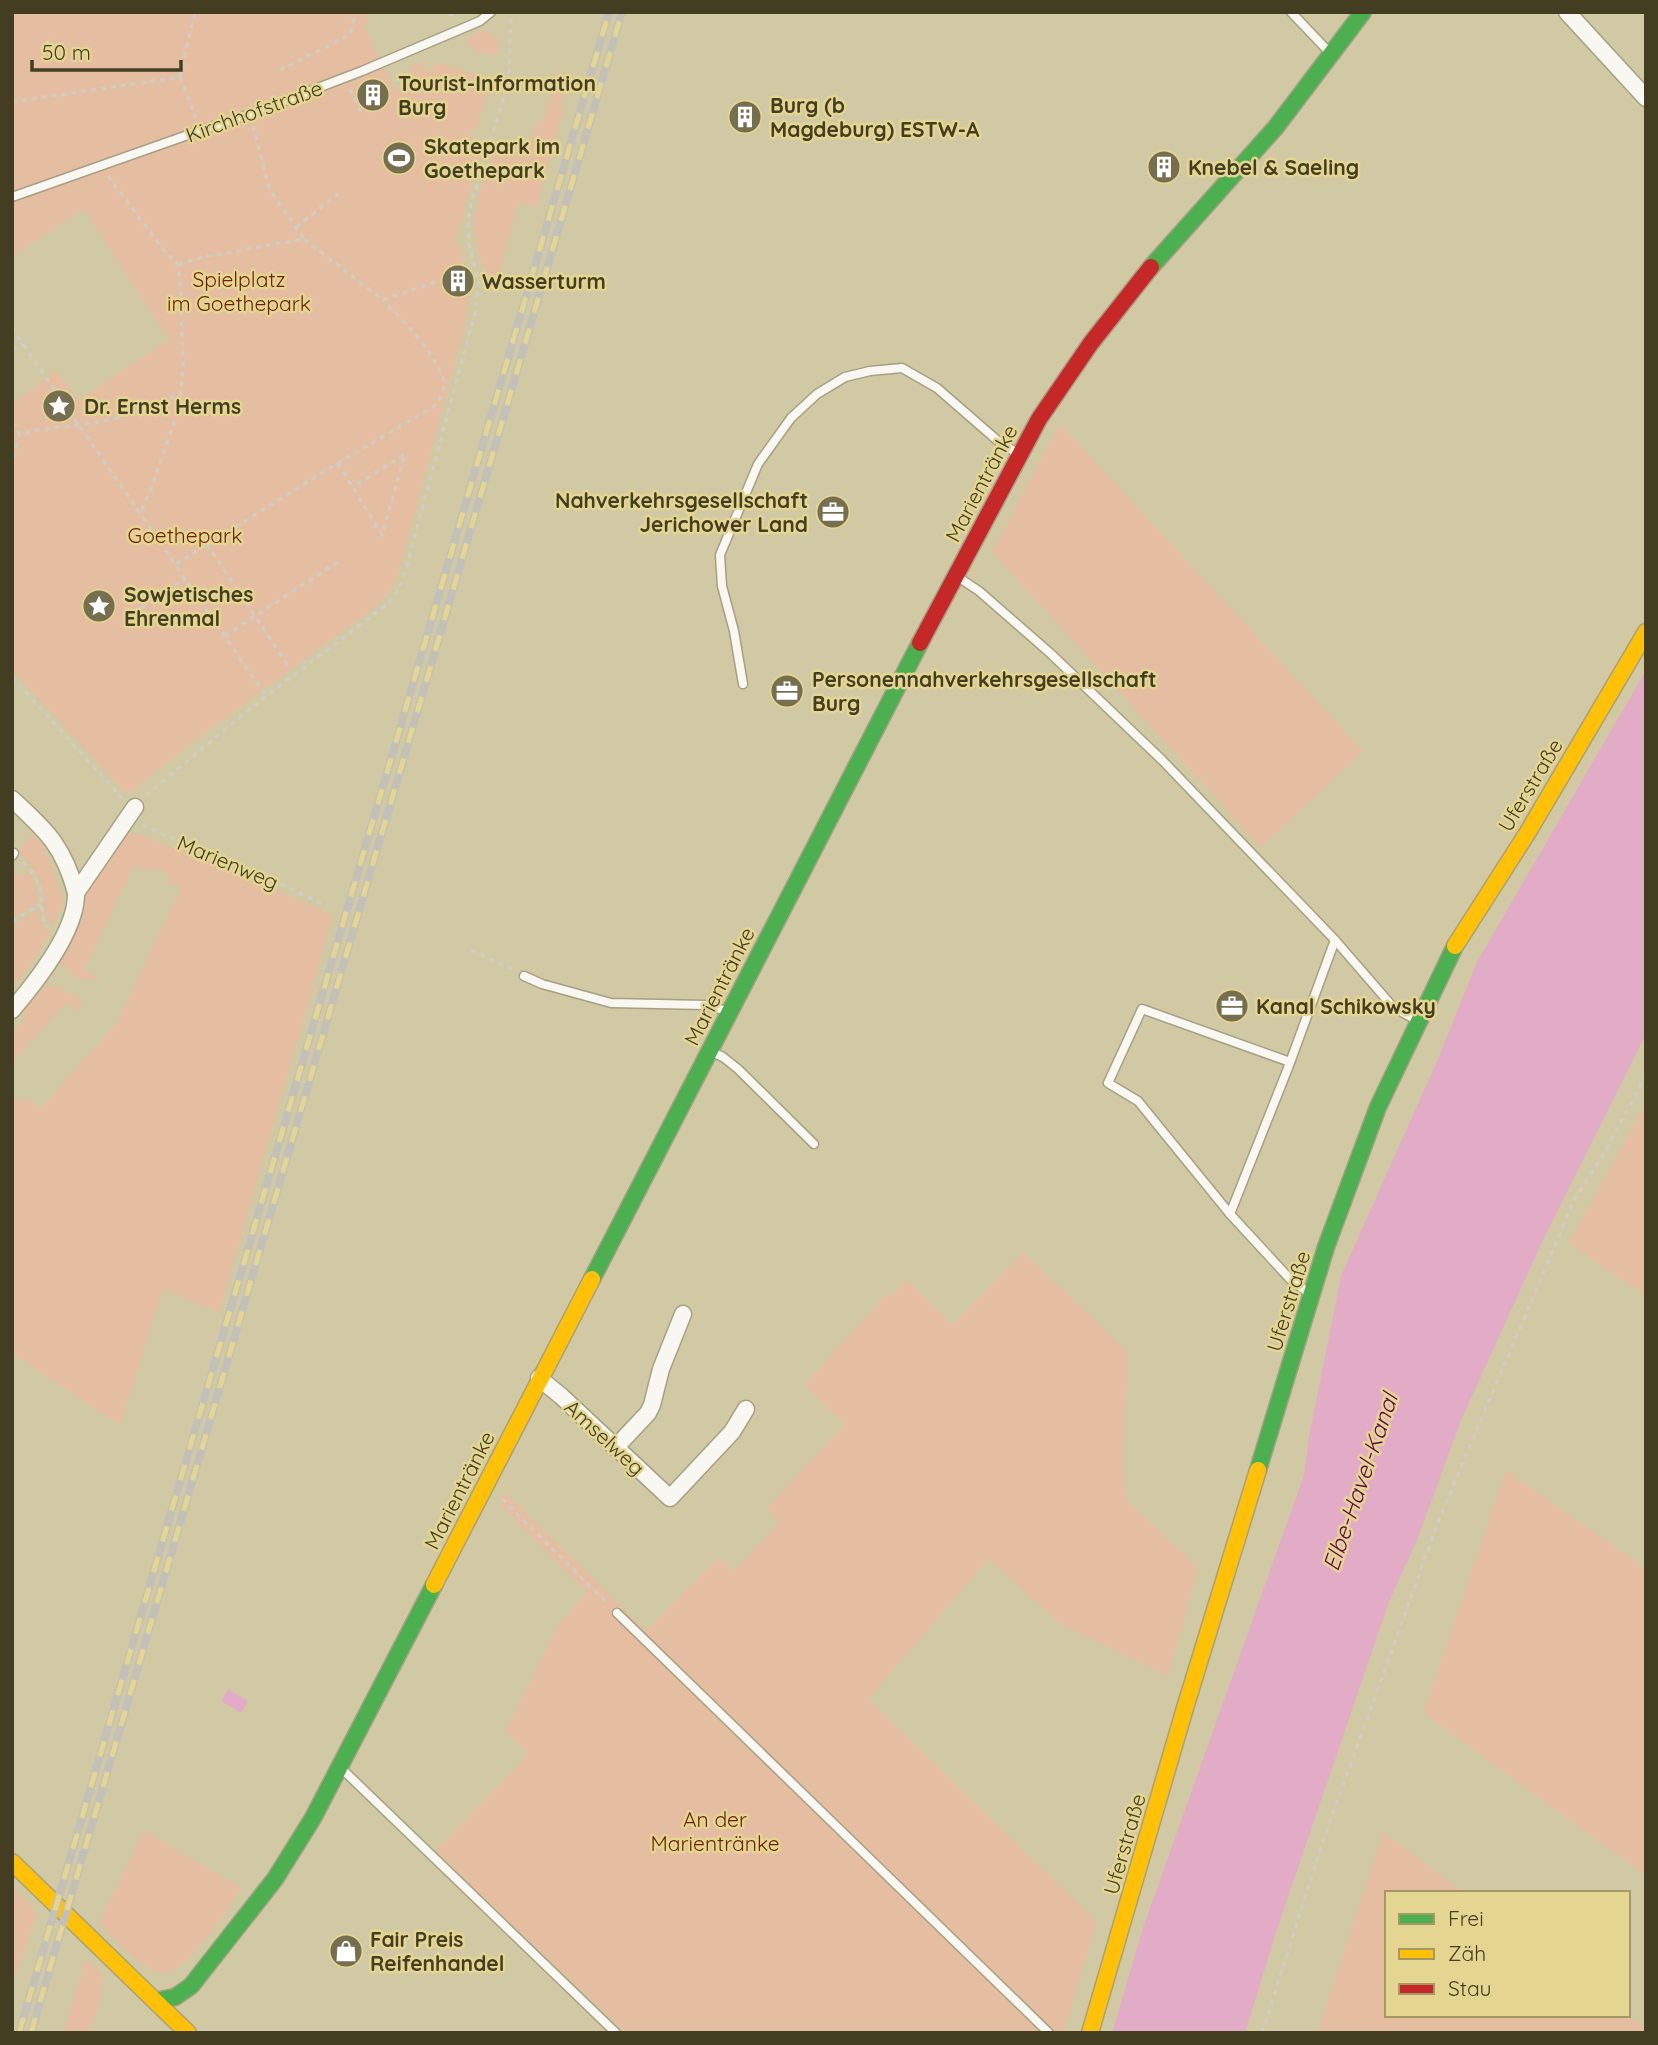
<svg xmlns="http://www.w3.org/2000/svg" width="1658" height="2045" font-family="Quicksand,sans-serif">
<rect width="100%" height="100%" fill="#d1c9a4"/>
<g fill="#e5bda1">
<polygon points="12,12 370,12 365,28 395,89 414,80 409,68 427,60 424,70 432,72 435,62 492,79 476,129 469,131 472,140 484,142 456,239 470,280 467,318 397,578 382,602 189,745 134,790 127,794 12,670 12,404 56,370 78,400 169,340 84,209 12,256"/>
<path d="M 485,30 L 499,41 L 498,50 L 494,55 C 486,56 471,50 467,43 L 470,36 Z"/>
<polygon points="558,72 570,75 561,106 564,107 536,207 518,203 495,291 485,288 485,270 477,248 474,224 478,198 495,146 527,154 536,122 542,124"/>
<polygon points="1060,424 1363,751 1261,847 992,552"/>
<path d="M 132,832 L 211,862 L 333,915 L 219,1313 L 163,1289 L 120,1425 L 12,1353 L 12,1093 L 23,1102 L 27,1098 L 40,1109 L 116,1024 L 181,888 L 166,881 L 169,875 L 153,867 L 150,873 L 134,865 L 84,969 L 99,977 C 87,988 65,971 58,959 L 75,934 L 81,920 L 84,912 L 86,891 L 124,836 Z"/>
<path d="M 34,833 C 50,855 56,877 64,902 L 52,927 C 41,917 46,898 41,884 C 37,870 28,862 18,852 Z"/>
<path d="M 12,869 L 21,877 L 28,870 C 35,880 38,892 38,904 L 12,918 Z"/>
<polygon points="39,909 42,924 50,932 35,958 12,989 12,926"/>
<polygon points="54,986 78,998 83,1004 78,1011 67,1002 12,1063 12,1034 26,1018 24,1010 43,987"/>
<polygon points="1646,1103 1646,1297 1577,1248 1568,1244"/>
<polygon points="1023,1252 1129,1353 1123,1454 1127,1500 1198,1568 1168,1676 1060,1624 989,1558 868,1699 1097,1922 1063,2033 626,2033 435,1851 529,1754 505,1731 559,1624 587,1593 499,1504 505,1492 646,1631 719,1557 734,1571 780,1522 767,1508 845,1424 804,1385 888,1293 891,1296 907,1280 953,1325"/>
<polygon points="1506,1470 1646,1569 1646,1876 1424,1713"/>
<path d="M 144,1830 L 241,1888 C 229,1906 185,1978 162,1973 C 141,1969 113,1938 99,1922 Z"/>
<polygon points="1383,1832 1465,1893 1387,1893 1387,2015 1628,2015 1646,2028 1646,2033 1318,2033"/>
<polygon points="12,1885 37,1913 12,1988"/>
<polygon points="86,1958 103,1975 101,1996 89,2033 63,2033"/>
</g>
<g fill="#e3acc6">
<polygon points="1646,670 1646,1034 1543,1240 1462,1418 1417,1540 1389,1602 1278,1926 1245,2033 1112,2033 1143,1928 1304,1475 1309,1436 1341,1276 1438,1059 1477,962"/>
<polygon points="228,1689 248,1701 241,1713 221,1701"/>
</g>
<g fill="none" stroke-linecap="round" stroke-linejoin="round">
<defs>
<g id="lane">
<polyline points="1291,12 1330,53"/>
<polyline points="12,197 202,130 250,114 362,71 480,21 491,12"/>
<polyline points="958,577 979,591 1050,653 1162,760 1335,940 1393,1007 1418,1021"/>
<polyline points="743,684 734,631 722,586 720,555 758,464 791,418 817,394 845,377 870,371 902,368 937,388 998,441 1017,453"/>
<polyline points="12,856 14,853"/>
<polyline points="524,976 542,984 611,1003 705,1005 727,1011"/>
<polyline points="712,1052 723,1057 738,1069 814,1144"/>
<polyline points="1290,1062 1142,1009 1108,1083 1138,1101 1230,1214 1290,1279 1310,1294"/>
<polyline points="1230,1214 1288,1068 1335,940"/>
<polyline points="617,1613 1049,2033"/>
<polyline points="342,1769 616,2033"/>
</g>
<g id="street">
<polyline points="1567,12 1646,98"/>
<path d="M 12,799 C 47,831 64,847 76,893"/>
<path d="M 12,1010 C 36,982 77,931 76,893 L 135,807"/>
<polyline points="539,1378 561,1396 670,1498 732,1432 746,1409"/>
<polyline points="616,1447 648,1413 652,1405 661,1369 683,1314"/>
</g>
<g id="fast">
<polyline points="1151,267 1276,127 1363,12"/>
<polyline points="592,1279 920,643"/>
<polyline points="1258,1470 1326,1247 1378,1107 1455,946"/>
<polyline points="156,2001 175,1997 191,1986 275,1879 313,1818 434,1585"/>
</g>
<g id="slow">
<polyline points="1455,946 1528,832 1646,632"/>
<polyline points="434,1585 592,1279"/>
<polyline points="12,1862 188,2033"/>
<polyline points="1090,2033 1185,1708 1258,1470"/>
</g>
<polyline id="jam" points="920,643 1039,419 1091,343 1151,267"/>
</defs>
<use href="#lane" stroke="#a6a082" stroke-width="11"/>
<use href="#street" stroke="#a6a082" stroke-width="19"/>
<use href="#fast" stroke="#a6a082" stroke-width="19"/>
<use href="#slow" stroke="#a6a082" stroke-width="19"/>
<use href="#jam" stroke="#a6a082" stroke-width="19"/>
<g stroke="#d0cdc2" stroke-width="3.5" stroke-dasharray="5 5" stroke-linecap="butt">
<polyline points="439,12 458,16"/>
<polyline points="280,70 350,35 356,12"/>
<polyline points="180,77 196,117"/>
<polyline points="350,89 361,113"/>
<polyline points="12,102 180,77 195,12"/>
<polyline points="108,176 162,248 178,265 180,280 183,364 181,393 174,423 150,492 140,513"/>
<polyline points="296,227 338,194"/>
<polyline points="304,239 383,300 444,279"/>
<polyline points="178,265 203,257 304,239 269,188 253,126"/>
<polyline points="12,328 266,696"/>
<polyline points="12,350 23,343"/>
<path d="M 12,422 L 19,434 C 49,427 78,426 108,420 C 133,414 157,404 181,393"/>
<polyline points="338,463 382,535 405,454 353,487"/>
<polyline points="12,467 19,434"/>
<polyline points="207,544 289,667"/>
<path d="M 176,564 L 338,463 L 433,407 C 439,400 445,392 444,383 C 441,359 400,317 383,300"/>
<polyline points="133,614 186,578"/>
<polyline points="225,636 342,559"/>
<polyline points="12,677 122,798"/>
<polyline points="146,795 266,696 389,603 402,583 474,317 479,283 469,245 468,221 471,204 509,80 511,12"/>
<path d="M 143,825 C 164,836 186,843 208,852 C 248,869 288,887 327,906"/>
<path d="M 23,862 C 32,871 39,881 41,893 C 43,906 39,916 48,927"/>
<polyline points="12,921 41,904"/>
<polyline points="471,950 513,970"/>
<polyline points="502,1499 608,1604"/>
<polyline points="1262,2033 1323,1841 1440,1517 1575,1198 1604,1153 1642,1083 1646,1073"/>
</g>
<use href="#lane" stroke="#f8f7f1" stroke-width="8"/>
<use href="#street" stroke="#f8f7f1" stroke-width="16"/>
<use href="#fast" stroke="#4caf50" stroke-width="16"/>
<use href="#slow" stroke="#ffc107" stroke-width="16"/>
<use href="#jam" stroke="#c62828" stroke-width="16"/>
<defs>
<g id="rail">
<polyline points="19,2033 609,12"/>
<polyline points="31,2033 622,12"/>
</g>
</defs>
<use href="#rail" stroke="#c3c1b7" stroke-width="8"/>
<use href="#rail" stroke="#e4d691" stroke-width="5" stroke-dasharray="16" stroke-linecap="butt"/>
</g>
<defs>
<symbol id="building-disc" viewBox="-11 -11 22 22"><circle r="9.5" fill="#756e4f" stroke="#e4d691"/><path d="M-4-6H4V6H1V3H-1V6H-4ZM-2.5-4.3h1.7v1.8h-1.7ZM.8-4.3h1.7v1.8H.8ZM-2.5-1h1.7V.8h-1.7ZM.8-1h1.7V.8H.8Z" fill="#fff"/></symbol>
<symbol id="stadium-disc" viewBox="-11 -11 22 22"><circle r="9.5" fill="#756e4f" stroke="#e4d691"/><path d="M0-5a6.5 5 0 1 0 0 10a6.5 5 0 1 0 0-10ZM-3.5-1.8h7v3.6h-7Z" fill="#fff"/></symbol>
<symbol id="sight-disc" viewBox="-11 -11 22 22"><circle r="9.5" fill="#756e4f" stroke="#e4d691"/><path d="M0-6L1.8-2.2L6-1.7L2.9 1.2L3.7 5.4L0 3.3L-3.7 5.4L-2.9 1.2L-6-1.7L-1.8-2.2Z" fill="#fff"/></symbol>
<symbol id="office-disc" viewBox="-11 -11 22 22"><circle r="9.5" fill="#756e4f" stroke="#e4d691"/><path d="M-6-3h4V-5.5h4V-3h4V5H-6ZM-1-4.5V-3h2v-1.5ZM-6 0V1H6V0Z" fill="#fff"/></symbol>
<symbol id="shop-disc" viewBox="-11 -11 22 22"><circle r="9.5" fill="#756e4f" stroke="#e4d691"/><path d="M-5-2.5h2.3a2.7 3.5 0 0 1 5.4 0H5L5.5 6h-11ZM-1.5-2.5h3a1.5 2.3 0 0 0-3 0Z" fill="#fff"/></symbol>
</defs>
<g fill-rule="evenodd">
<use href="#building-disc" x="354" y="76" width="38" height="38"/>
<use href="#building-disc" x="726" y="98" width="38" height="38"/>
<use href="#stadium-disc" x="380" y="139" width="38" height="38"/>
<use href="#building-disc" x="1145" y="148" width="38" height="38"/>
<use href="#building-disc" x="439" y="262" width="38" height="38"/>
<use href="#sight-disc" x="40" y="387" width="38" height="38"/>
<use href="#office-disc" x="814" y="493" width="38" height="38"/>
<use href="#sight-disc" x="80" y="587" width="38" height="38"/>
<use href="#office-disc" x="768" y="672" width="38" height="38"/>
<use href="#office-disc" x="1213" y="987" width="38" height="38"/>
<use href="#shop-disc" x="327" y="1932" width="38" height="38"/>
</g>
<g text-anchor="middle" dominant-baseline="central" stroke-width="5" stroke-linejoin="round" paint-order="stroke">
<g font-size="21" font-weight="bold" fill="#433d21" stroke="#e4d691" text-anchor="start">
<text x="398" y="83">Tourist-Information<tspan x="398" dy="24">Burg</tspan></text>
<text x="770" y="105">Burg (b<tspan x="770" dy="24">Magdeburg) ESTW-A</tspan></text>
<text x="424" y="146">Skatepark im<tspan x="424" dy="24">Goethepark</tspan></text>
<text x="1188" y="167">Knebel &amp; Saeling</text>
<text x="482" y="281">Wasserturm</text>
<text x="84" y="406">Dr. Ernst Herms</text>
<text x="808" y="500" text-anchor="end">Nahverkehrsgesellschaft<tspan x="808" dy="24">Jerichower Land</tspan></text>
<text x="124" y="594">Sowjetisches<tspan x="124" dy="24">Ehrenmal</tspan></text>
<text x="812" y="679">Personennahverkehrsgesellschaft<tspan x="812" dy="24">Burg</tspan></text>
<text x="1256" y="1006">Kanal Schikowsky</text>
<text x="370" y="1939">Fair Preis<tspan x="370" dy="24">Reifenhandel</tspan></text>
</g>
<g font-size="21" fill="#433d21" stroke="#e4d691">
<text transform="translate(254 111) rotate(-20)">Kirchhofstraße</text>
<text transform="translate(981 483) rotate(-62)">Marientränke</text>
<text transform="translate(1530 785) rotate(-59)">Uferstraße</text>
<text transform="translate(228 862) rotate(23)">Marienweg</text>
<text transform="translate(719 986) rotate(-63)">Marientränke</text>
<text transform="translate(1288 1301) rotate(-73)">Uferstraße</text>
<text transform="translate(605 1437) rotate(43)">Amselweg</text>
<text transform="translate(459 1490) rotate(-63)">Marientränke</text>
<text transform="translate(1124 1844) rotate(-74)">Uferstraße</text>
</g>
<g font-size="21" fill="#6c1f03" stroke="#e4d691">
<text x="239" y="279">Spielplatz<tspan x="239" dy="24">im Goethepark</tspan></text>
<text x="185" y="535">Goethepark</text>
<text x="715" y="1819">An der<tspan x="715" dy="24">Marientränke</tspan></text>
</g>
<g font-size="23" font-style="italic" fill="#620551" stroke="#e4d691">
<text transform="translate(1360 1482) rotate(-71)">Elbe-Havel-Kanal</text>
</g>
</g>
<rect width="1658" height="2045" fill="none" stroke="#433d21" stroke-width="28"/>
<rect x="1385" y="1891" width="245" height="126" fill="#e4d691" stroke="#a49964" stroke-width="2"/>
<rect x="1399" y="1914" width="35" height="10" fill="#4caf50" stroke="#a49964" stroke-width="2"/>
<text x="1448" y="1926" font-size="21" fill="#433d21">Frei</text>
<rect x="1399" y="1949" width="35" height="10" fill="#ffc107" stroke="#a49964" stroke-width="2"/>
<text x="1448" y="1961" font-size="21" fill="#433d21">Zäh</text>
<rect x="1399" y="1984" width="35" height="10" fill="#c62828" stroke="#a49964" stroke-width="2"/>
<text x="1448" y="1996" font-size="21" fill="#433d21">Stau</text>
<path d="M32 60v10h149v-10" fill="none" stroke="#433d21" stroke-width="3.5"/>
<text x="42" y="60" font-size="21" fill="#433d21" stroke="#e4d691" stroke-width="5" paint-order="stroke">50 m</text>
</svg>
